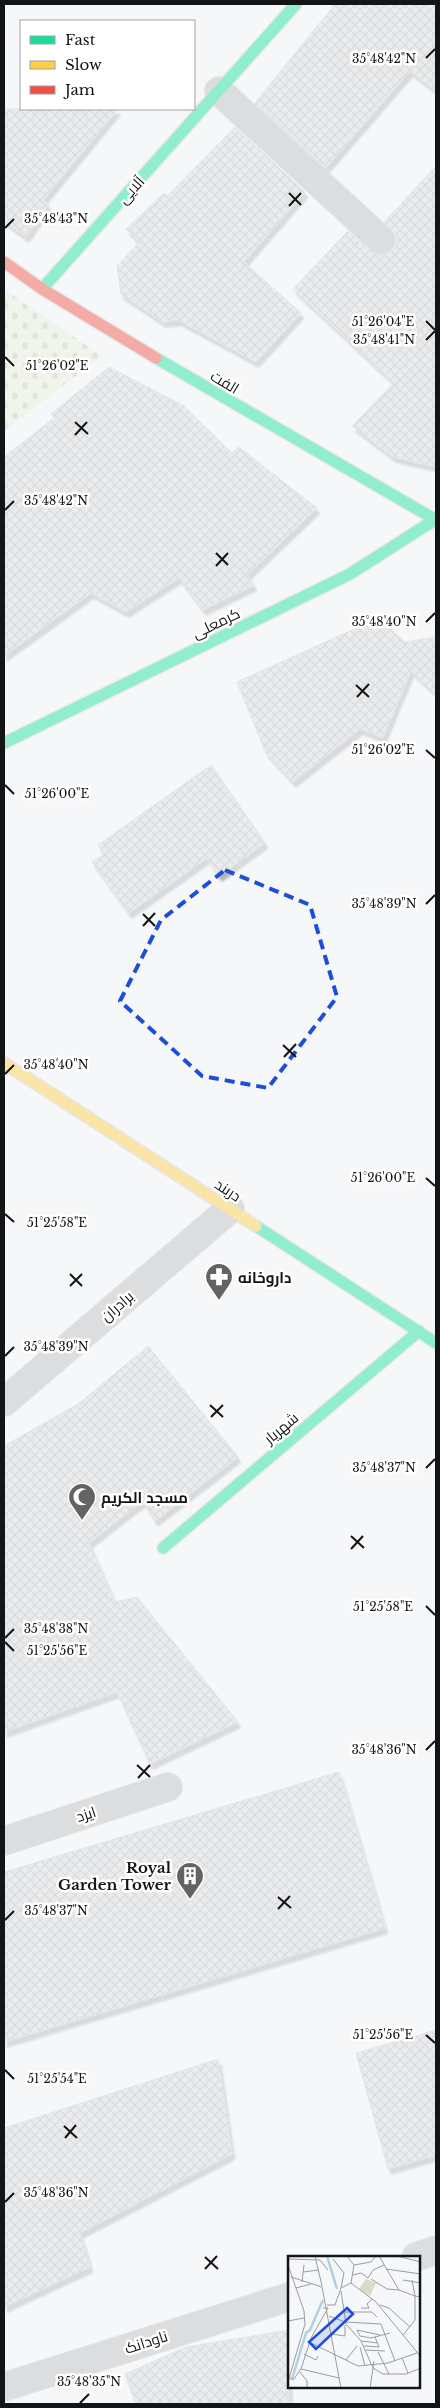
<svg xmlns="http://www.w3.org/2000/svg" width="440" height="2408" font-family="'Libre Baskerville',Cairo,serif">
<defs>
<pattern id="cemetery-stones" width="16" height="16" patternUnits="userSpaceOnUse" patternTransform="scale(1.25)"><rect width="16" height="16" fill="#e9f0d9"/><path d="M2 7V4a2 2 0 0 1 4 0v3zM10 15v-3a2 2 0 0 1 4 0v3z" fill="#c7cdb9"/></pattern>
<pattern id="building-cross-hatch" width="8" height="8" patternUnits="userSpaceOnUse" patternTransform="scale(1.25)"><rect width="8" height="8" fill="#dadbdc"/><path d="M0 0l8 8M0 8l8-8" fill="none" stroke="#babbbc"/></pattern>
<filter id="shadow"><feDropShadow dx="3" dy="5.5" stdDeviation="1" flood-color="#0004"/></filter>
</defs>
<rect width="100%" height="100%" fill="#f6f7f9"/>
<polygon fill="url(#cemetery-stones)" points="4,289 102,356 4,431"/>
<g fill="url(#building-cross-hatch)" stroke="#cccdce" filter="url(#shadow)">
<polygon points="335,4 436,4 436,91 410,71 326,168 255,103"/>
<polygon points="4,109 118,109 43,200 49,205 26,237 4,221"/>
<polygon points="235,127 305,192 244,262 301,313 256,362 178,320 163,322 121,294 117,266 139,242 126,229 164,193 167,196"/>
<polygon points="436,166 436,467 393,457 352,426 394,383 293,289 348,231 377,255 385,255 392,251 396,244 396,236 384,222"/>
<polygon points="109,367 184,406 232,453 239,447 317,508 247,575 254,585 203,610 179,578 126,612 91,593 4,656 4,457 54,418 51,414"/>
<polygon points="363,625 391,629 405,642 436,637 436,694 411,671 383,738 360,729 293,782 266,753 237,682"/>
<polygon points="211,765 265,843 219,876 207,858 129,913 92,862 104,854 98,845"/>
<polygon points="148,1346 238,1457 155,1521 143,1501 89,1543 115,1602 137,1597 238,1722 150,1764 117,1692 4,1732 4,1446 78,1404"/>
<polygon points="339,1772 385,1928 4,2042 4,1872"/>
<polygon points="436,2030 436,2155 388,2169 356,2053"/>
<polygon points="218,2059 232,2154 80,2233 90,2267 4,2307 4,2128"/>
<polygon points="289,2330 289,2404 136,2404 125,2374 186,2347"/>
</g>
<g fill="none" stroke-linecap="round" stroke-linejoin="round">
<defs>
<g id="street">
<polyline points="219,91 381,240"/>
<polyline points="4,1402 230,1209"/>
<polyline points="4,1841 168,1787"/>
<polyline points="416,2257 436,2250"/>
<polyline points="4,2387 289,2297"/>
</g>
<g id="fast">
<polyline points="42,289 296,4"/>
<polyline points="156,358 436,520"/>
<polyline points="4,743 350,574 436,519"/>
<polyline points="256,1226 436,1343"/>
<polyline points="163,1548 419,1331"/>
</g>
<polyline id="slow" points="4,1063 256,1226"/>
<polyline id="jam" points="4,262 42,289 156,358"/>
</defs>
<use href="#street" stroke="#d3d3d4" stroke-width="30"/>
<use href="#fast" stroke="#d3d3d4" stroke-width="14"/>
<use href="#slow" stroke="#d3d3d4" stroke-width="14"/>
<use href="#jam" stroke="#d3d3d4" stroke-width="14"/>
<use href="#street" stroke="#bbbcbc" stroke-width="28"/>
<use href="#fast" stroke="#16e098" stroke-width="11"/>
<use href="#slow" stroke="#ffcf43" stroke-width="11"/>
<use href="#jam" stroke="#f24e42" stroke-width="11"/>
</g>
<path d="M0 0H440V2408H0ZM 225,870 L 310,905 L 337,997 L 268,1088 L 202,1076 L 120,1001 L 161,920 Z" fill="#f6f7f9" fill-opacity=".55" fill-rule="evenodd"/>
<path fill="none" stroke="#1d4ed8" stroke-width="4" stroke-dasharray="10 6" stroke-linejoin="round" d="M 225,870 L 310,905 L 337,997 L 268,1088 L 202,1076 L 120,1001 L 161,920 Z"/>
<path fill="none" stroke="#131415" stroke-width="2" d="M 426,58 L 435,49M 289,193 L 301,205M 289,206 L 301,193M 5,228 L 14,219M 426,321 L 435,330M 426,340 L 435,331M 5,357 L 14,366M 75,422 L 88,434M 75,435 L 87,422M 5,510 L 14,501M 216,553 L 228,565M 216,566 L 228,553M 426,622 L 435,613M 356,685 L 369,697M 357,697 L 369,684M 426,750 L 435,758M 5,785 L 14,794M 426,904 L 435,895M 143,914 L 155,926M 143,926 L 155,913M 283,1045 L 296,1057M 284,1057 L 296,1044M 5,1074 L 14,1065M 426,1178 L 435,1186M 5,1214 L 14,1222M 70,1274 L 82,1286M 70,1286 L 82,1274M 5,1356 L 14,1347M 210,1405 L 223,1417M 211,1417 L 223,1405M 426,1468 L 435,1459M 351,1536 L 364,1548M 351,1549 L 363,1536M 426,1606 L 435,1615M 5,1638 L 14,1629M 5,1642 L 14,1651M 426,1750 L 435,1741M 137,1765 L 150,1777M 138,1778 L 150,1765M 278,1897 L 291,1908M 278,1909 L 290,1896M 5,1920 L 14,1911M 426,2035 L 435,2043M 5,2070 L 14,2079M 64,2126 L 77,2138M 65,2138 L 76,2125M 5,2202 L 14,2193M 205,2257 L 218,2269M 205,2269 L 217,2256M 80,2403 L 89,2394"/>
<defs>
<symbol id="pharmacy-pin" viewBox="-11 -11 22 30"><path d="M0 17L-7.5 6A9.5 9.5 0 1 1 7.5 6Z" fill="#626365" stroke="#fff"/><path d="M-2-6h4v4h4v4h-4v4h-4v-4h-4v-4h4Z" fill="#fff"/></symbol>
<symbol id="mosque-pin" viewBox="-11 -11 22 30"><path d="M0 17L-7.5 6A9.5 9.5 0 1 1 7.5 6Z" fill="#626365" stroke="#fff"/><path d="M3.5-4.9A6 6 0 1 0 3.5 4.9A5 5 0 1 1 3.5-4.9Z" fill="#fff"/></symbol>
<symbol id="building-pin" viewBox="-11 -11 22 30"><path d="M0 17L-7.5 6A9.5 9.5 0 1 1 7.5 6Z" fill="#626365" stroke="#fff"/><path d="M-4-6H4V6H1V3H-1V6H-4ZM-2.5-4.3h1.7v1.8h-1.7ZM.8-4.3h1.7v1.8H.8ZM-2.5-1h1.7V.8h-1.7ZM.8-1h1.7V.8H.8Z" fill="#fff"/></symbol>
</defs>
<g fill-rule="evenodd">
<use href="#pharmacy-pin" x="203" y="1261" width="32" height="43"/>
<use href="#mosque-pin" x="66" y="1481" width="32" height="43"/>
<use href="#building-pin" x="174" y="1860" width="32" height="43"/>
</g>
<g text-anchor="middle" dominant-baseline="central" stroke-width="5" stroke-linejoin="round" paint-order="stroke">
<g font-size="15" fill="#131415" stroke="#fff">
<text transform="translate(131 190) rotate(-48)">آلایی</text>
<text transform="translate(225 382) rotate(31)">الفت</text>
<text transform="translate(216 623) rotate(-26)">کرمعلی</text>
<text transform="translate(228 1190) rotate(33)">دربند</text>
<text transform="translate(117 1306) rotate(-41)">برادران</text>
<text transform="translate(281 1428) rotate(-40)">شهریار</text>
<text transform="translate(86 1814) rotate(-18)">ایزد</text>
<text transform="translate(146 2342) rotate(-18)">ناودانک</text>
</g>
<g font-size="15" font-weight="bold" fill="#131415" stroke="#fff" text-anchor="start">
<text x="238" y="1277">داروخانه</text>
<text x="101" y="1497">مسجد الکریم</text>
<text x="171" y="1867" text-anchor="end">Royal<tspan x="171" dy="17">Garden Tower</tspan></text>
</g>
</g>
<g transform="translate(288 2256)">
<rect width="132" height="132" fill="#f6f7f9"/>
<path d="M 78,23 L 88,27 L 82,40 L 71,33 Z" fill="#d7ddc6"/>
<path fill="none" stroke="#afd0e0" stroke-width="2.5" d="M 39,0 L 49,33M 4,123 L 18,77 L 22,74 L 35,44"/>
<path fill="none" stroke="#9b9c9e" stroke-width="1" d="M 27,0 L 34,30M 91,0 L 111,34 L 127,40 L 127,64 L 115,79M 109,0 L 133,6M 0,3 L 32,4 L 40,14M 45,3 L 56,17 L 53,32M 0,9 L 16,55 L 17,68 L 0,126M 66,9 L 83,6 L 88,0M 98,13 L 133,18M 15,16 L 31,14M 65,19 L 73,17 L 80,22 L 85,14 L 96,9M 3,21 L 34,31 L 53,132M 83,23 L 99,33 L 111,34M 115,24 L 133,27M 124,24 L 127,40 L 133,41M 14,26 L 16,9M 63,27 L 88,46 L 133,101M 8,32 L 23,28M 53,35 L 58,68 L 73,85 L 85,112 L 82,132M 39,49 L 47,49 L 53,32 L 63,27 L 66,9 L 59,0M 92,49 L 101,52 L 122,71M 73,52 L 81,52 L 79,48 L 84,43M 55,56 L 84,56 L 89,61M 41,60 L 57,66 L 93,68M 0,65 L 16,62M 93,68 L 107,105M 69,74 L 72,80 L 83,82 L 102,77M 69,74 L 92,79M 44,78 L 57,80 L 57,69M 73,85 L 90,87M 21,86 L 70,110 L 100,107 L 129,97M 76,90 L 91,91 L 87,81M 72,91 L 77,110M 78,94 L 97,95M 90,96 L 101,118M 16,98 L 28,104 L 30,100M 114,102 L 120,117M 58,104 L 69,90M 86,105 L 85,112 L 95,118 L 118,118 L 133,112M 13,113 L 51,122M 12,116 L 19,125 L 19,132M 2,122 L 5,124 L 13,113 L 23,82 L 40,52 L 35,52"/>
<path fill="#1d4ed8" fill-opacity="0.15" stroke="#1d4ed8" stroke-width="2.5" d="M 59,52 L 65,58 L 28,93 L 21,86 Z"/>
<rect width="132" height="132" fill="none" stroke="#131415" stroke-width="2.5"/>
</g>
<g font-size="12" text-anchor="middle" fill="#131415" stroke="#fff" stroke-width="5" stroke-linejoin="round" paint-order="stroke">
<text x="384" y="63">35°48'42"N</text>
<text x="56" y="223">35°48'43"N</text>
<text x="383" y="326">51°26'04"E</text>
<text x="384" y="344">35°48'41"N</text>
<text x="57" y="370">51°26'02"E</text>
<text x="56" y="505">35°48'42"N</text>
<text x="384" y="626">35°48'40"N</text>
<text x="383" y="754">51°26'02"E</text>
<text x="57" y="798">51°26'00"E</text>
<text x="384" y="908">35°48'39"N</text>
<text x="56" y="1069">35°48'40"N</text>
<text x="383" y="1182">51°26'00"E</text>
<text x="57" y="1227">51°25'58"E</text>
<text x="56" y="1351">35°48'39"N</text>
<text x="384" y="1472">35°48'37"N</text>
<text x="383" y="1611">51°25'58"E</text>
<text x="56" y="1633">35°48'38"N</text>
<text x="57" y="1655">51°25'56"E</text>
<text x="384" y="1754">35°48'36"N</text>
<text x="56" y="1915">35°48'37"N</text>
<text x="383" y="2039">51°25'56"E</text>
<text x="57" y="2083">51°25'54"E</text>
<text x="56" y="2197">35°48'36"N</text>
<text x="89" y="2386">35°48'35"N</text>
</g>
<rect width="440" height="2408" fill="none" stroke="#131415" stroke-width="10"/>
<rect x="20" y="20" width="175" height="90" fill="#ffffff" stroke="#a1a1a1"/>
<rect x="30" y="36" width="25" height="8" fill="#16e098" stroke="#a1a1a1"/>
<text x="65" y="45" font-size="15" fill="#131415">Fast</text>
<rect x="30" y="61" width="25" height="8" fill="#ffcf43" stroke="#a1a1a1"/>
<text x="65" y="70" font-size="15" fill="#131415">Slow</text>
<rect x="30" y="86" width="25" height="8" fill="#f24e42" stroke="#a1a1a1"/>
<text x="65" y="95" font-size="15" fill="#131415">Jam</text>
</svg>
